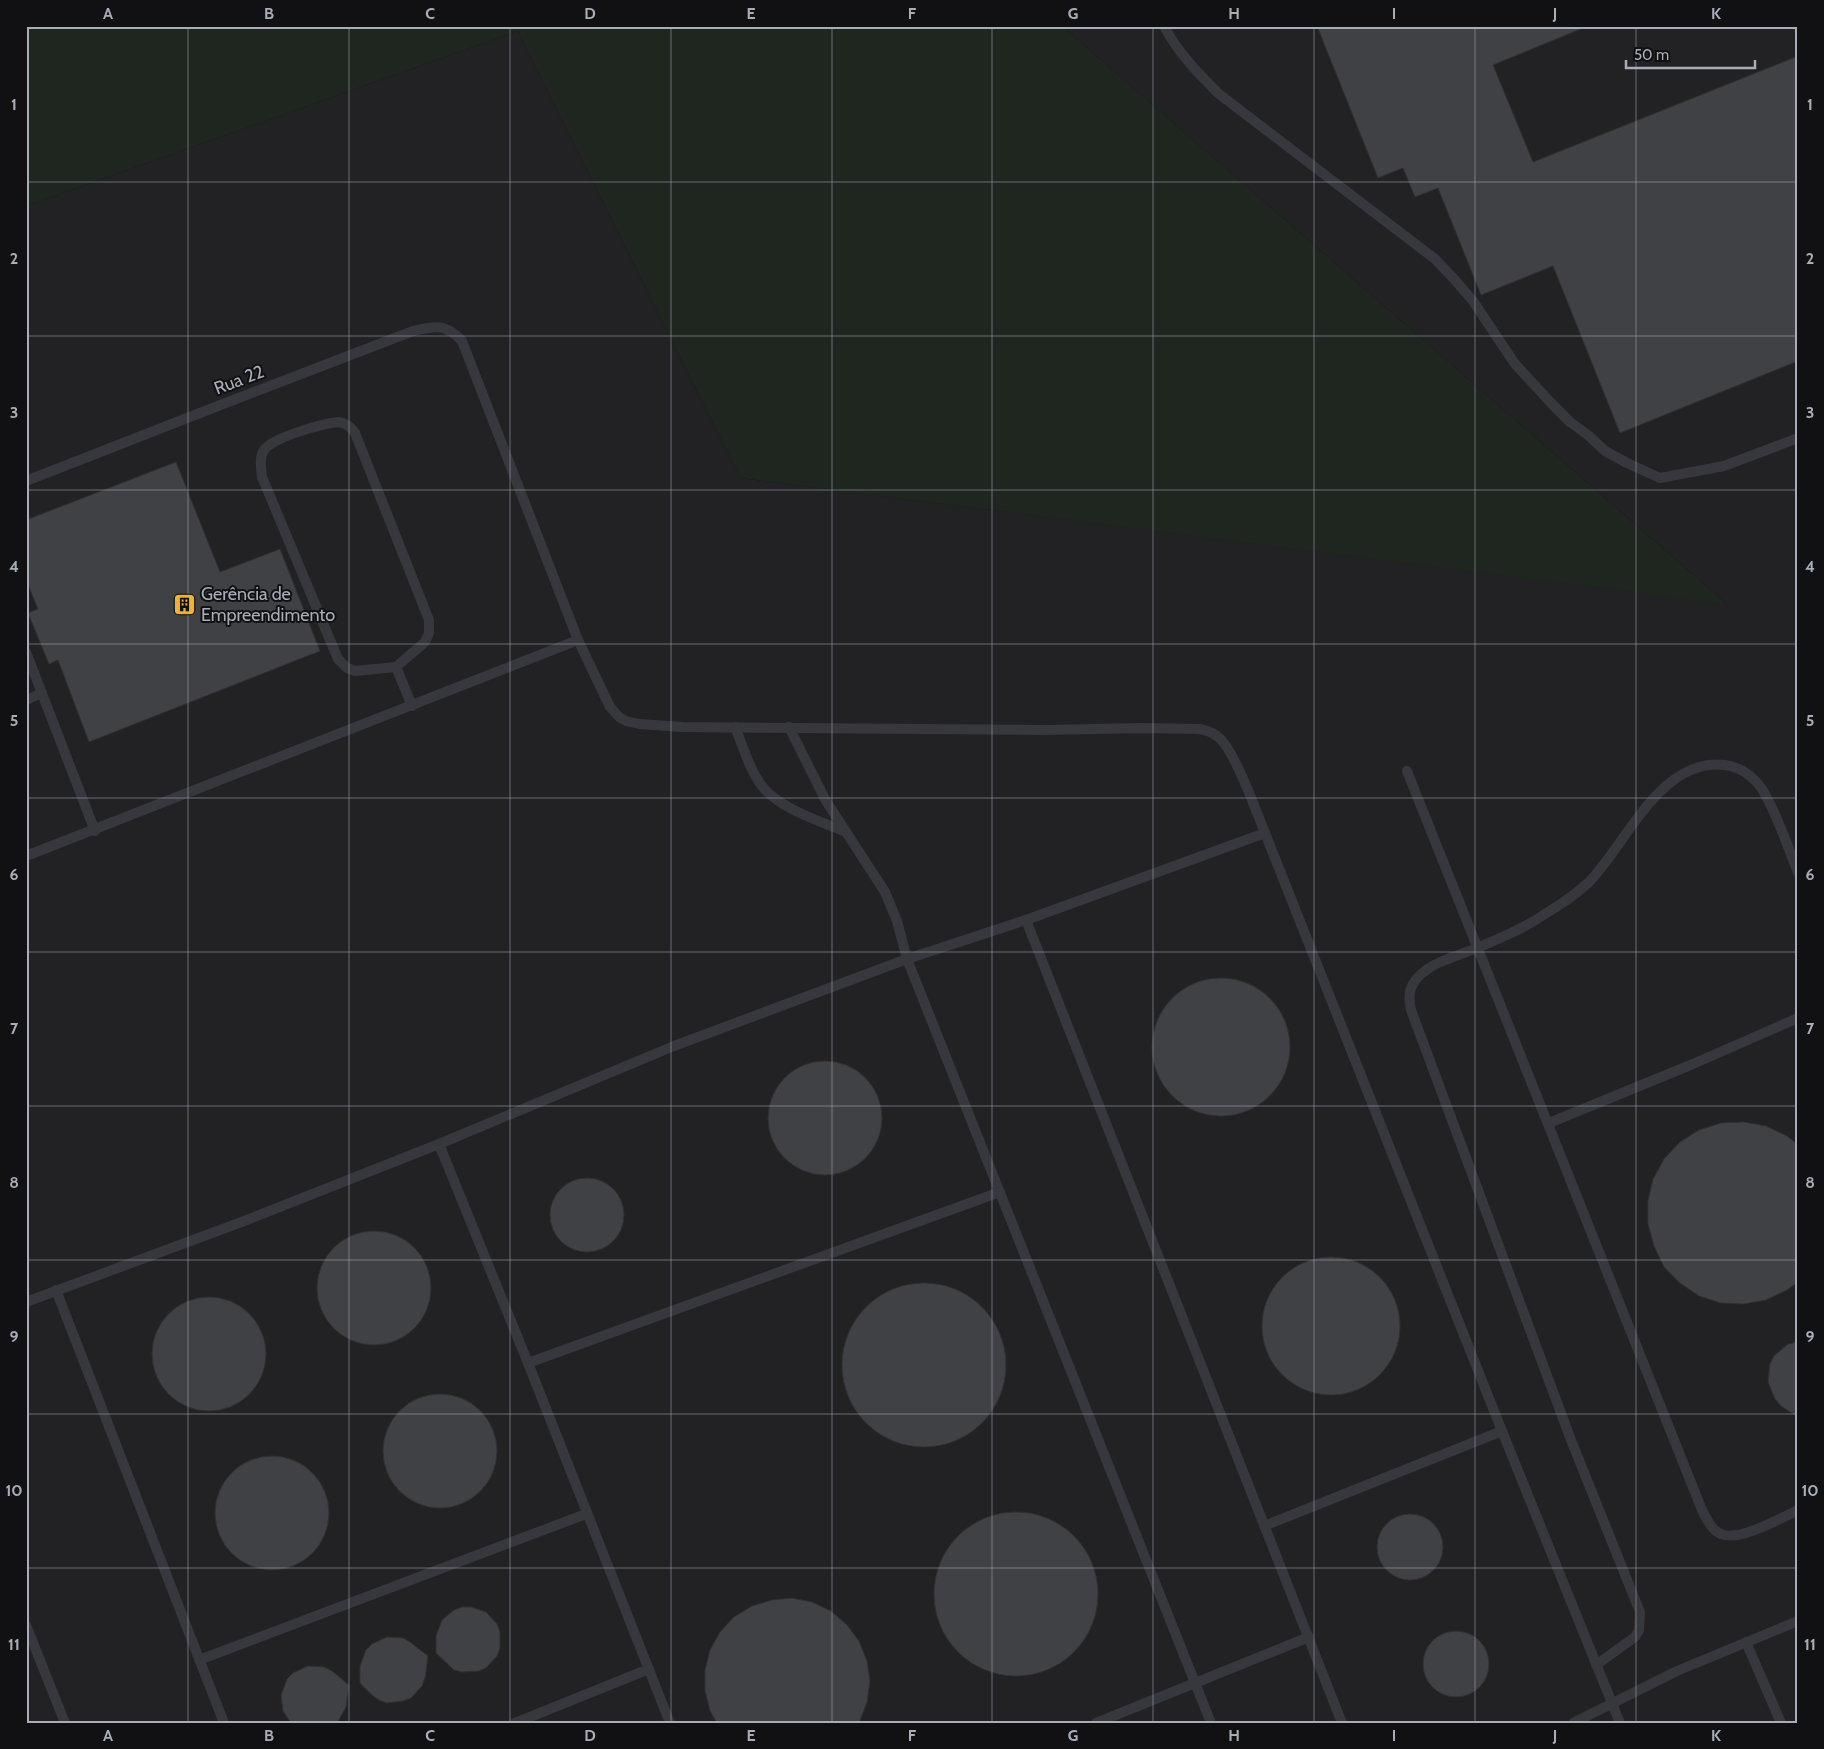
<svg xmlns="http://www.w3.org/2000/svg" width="1824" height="1749" font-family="Cabin,sans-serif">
<rect width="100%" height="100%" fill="#161618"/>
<polygon fill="#222225" points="1062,26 1798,26 1798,1723 26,1723 26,206 518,31 740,478 1726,603"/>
<polygon fill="#1e261f" points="26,26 1062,26 1727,604 740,478 518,31 26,206"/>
<g fill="#404145" stroke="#303034">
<polygon points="1317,26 1588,26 1493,65 1533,162 1798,56 1798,361 1620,433 1553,266 1481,295 1438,188 1415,197 1403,168 1378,178"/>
<polygon points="176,462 220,572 280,549 320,651 89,742 58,660 49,664 28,613 38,609 26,580 26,520"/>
<circle cx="1221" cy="1047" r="69"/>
<circle cx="825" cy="1118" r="57"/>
<polygon points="1744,1122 1766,1126 1787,1136 1798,1145 1798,1282 1787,1290 1766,1300 1744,1304 1721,1303 1699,1296 1680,1283 1664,1267 1654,1246 1648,1224 1648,1201 1653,1179 1664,1159 1680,1142 1699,1130 1721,1123"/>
<circle cx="587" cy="1215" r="37"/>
<circle cx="374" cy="1288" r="57"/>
<circle cx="1331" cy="1326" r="69"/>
<circle cx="924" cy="1365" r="82"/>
<circle cx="209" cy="1354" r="57"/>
<polygon points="1798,1342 1798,1417 1781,1406 1775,1399 1768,1382 1770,1364 1774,1356 1788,1344"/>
<circle cx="440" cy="1451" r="57"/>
<circle cx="272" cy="1513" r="57"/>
<circle cx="1016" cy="1594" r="82"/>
<circle cx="1410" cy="1547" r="33"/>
<polygon points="792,1598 812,1602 831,1611 847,1625 859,1641 867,1661 870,1681 867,1702 859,1723 717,1723 710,1711 705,1691 705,1670 710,1650 720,1632 734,1617 752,1606 772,1600"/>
<polygon points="462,1607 471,1607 486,1612 497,1624 500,1632 500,1648 497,1656 486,1668 479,1671 462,1672 454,1670 436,1653 436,1636 442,1620 454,1610"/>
<circle cx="1456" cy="1664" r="33"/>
<polygon points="387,1637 403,1638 410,1642 428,1656 425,1678 422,1686 411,1698 403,1701 387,1703 379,1700 372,1695 360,1683 360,1666 366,1650 372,1644"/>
<polygon points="308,1666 324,1667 332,1671 349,1685 346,1707 337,1723 291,1723 283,1711 281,1695 287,1679 293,1673"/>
</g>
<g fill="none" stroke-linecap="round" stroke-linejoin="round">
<g stroke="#37383d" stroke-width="10">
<path d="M 1164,26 C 1178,53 1198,73 1219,94 L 1435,259 L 1455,280 L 1473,301 L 1515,364 L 1552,404 L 1570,422 L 1588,435 L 1605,451 L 1627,463 L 1660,478 L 1724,466 L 1798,438"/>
<path d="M 338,422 C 346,423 350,426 355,433 L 429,620 L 429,633 L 425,642 L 396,667 L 355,671 L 347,668 L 338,659 L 262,477 C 261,468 259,458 264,450 C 274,437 321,424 338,422 Z"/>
<path d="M 26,481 L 223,404 L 413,331 C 436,326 445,323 462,341 L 578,640 L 610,707 L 619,717 L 626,721 L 639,724 L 682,727 L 1046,730 L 1143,728 L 1199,729 C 1206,730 1212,732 1217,736 C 1234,748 1256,811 1265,833 L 1502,1431 L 1620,1723"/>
<polyline points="26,652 95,831"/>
<polyline points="396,667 412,706"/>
<polyline points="26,700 42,693"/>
<path d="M 735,727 C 743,746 749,769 762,786 C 778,808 822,822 846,832"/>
<polyline points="789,727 826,801 885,892 897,921 907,959 1211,1723"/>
<path d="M 1407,771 L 1702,1510 C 1707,1519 1711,1530 1721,1534 C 1739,1542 1781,1518 1798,1510"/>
<polyline points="26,856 578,640"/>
<polyline points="1026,920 1342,1723"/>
<polyline points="1549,1123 1693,1064 1798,1018"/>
<polyline points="439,1144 528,1363 670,1723"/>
<polyline points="56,1290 224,1723"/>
<polyline points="26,1302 247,1220 439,1144 674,1046 907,959 1026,920 1265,833"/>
<polyline points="528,1363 1000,1192"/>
<polyline points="1264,1526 1502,1431"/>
<polyline points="26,1625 65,1723"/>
<polyline points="1746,1642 1781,1723"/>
<polyline points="199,1660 586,1514"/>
<path d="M 1596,1665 L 1635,1637 L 1639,1630 L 1640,1612 L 1571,1440 L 1411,1010 C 1409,1001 1408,992 1413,984 C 1425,963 1456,957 1477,948 C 1500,938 1525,928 1545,914 C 1560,905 1575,895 1588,883 C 1626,845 1660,757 1725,765 C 1740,767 1753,776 1762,789 C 1777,813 1787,846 1798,872"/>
<polyline points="515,1723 649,1669"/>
<polyline points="1096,1723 1309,1637"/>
<polyline points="1573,1723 1677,1671 1798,1621"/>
</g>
</g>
<path fill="none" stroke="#a8adb8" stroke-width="1" stroke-opacity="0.55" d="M 188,26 L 188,1723M 349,26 L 349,1723M 510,26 L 510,1723M 671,26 L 671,1723M 832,26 L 832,1723M 992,26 L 992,1723M 1153,26 L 1153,1723M 1314,26 L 1314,1723M 1475,26 L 1475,1723M 1636,26 L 1636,1723M 26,182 L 1798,182M 26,336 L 1798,336M 26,490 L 1798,490M 26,644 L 1798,644M 26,798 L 1798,798M 26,952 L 1798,952M 26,1106 L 1798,1106M 26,1260 L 1798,1260M 26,1414 L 1798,1414M 26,1568 L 1798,1568"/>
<defs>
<symbol id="building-square" viewBox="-11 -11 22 22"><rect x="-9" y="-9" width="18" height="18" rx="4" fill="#f2b134" stroke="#111113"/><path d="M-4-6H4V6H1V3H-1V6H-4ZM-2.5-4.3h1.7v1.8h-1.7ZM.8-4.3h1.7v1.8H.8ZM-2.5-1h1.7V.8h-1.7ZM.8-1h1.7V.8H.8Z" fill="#111"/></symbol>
</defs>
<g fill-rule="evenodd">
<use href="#building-square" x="172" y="592" width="25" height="25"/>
</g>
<g text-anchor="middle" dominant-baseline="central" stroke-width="4" stroke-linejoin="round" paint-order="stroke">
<g font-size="18" fill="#a8adb8" stroke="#111113">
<text transform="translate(239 380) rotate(-21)">Rua 22</text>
</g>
<g font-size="18" fill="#a8adb8" stroke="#111113" text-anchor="start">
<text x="201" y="594">Gerência de<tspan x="201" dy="21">Empreendimento</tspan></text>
</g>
</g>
<rect width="1824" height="1749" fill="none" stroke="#111113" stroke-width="55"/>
<path d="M1626 60v8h129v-8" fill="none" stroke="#a8adb8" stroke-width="2.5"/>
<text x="1634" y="60" font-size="15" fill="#a8adb8" stroke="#111113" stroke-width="4" paint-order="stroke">50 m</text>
<rect x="28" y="28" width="1768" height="1694" fill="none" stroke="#a8adb8" stroke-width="2"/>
<g font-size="16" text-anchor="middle" font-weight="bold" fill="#a8adb8">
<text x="108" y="19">A</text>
<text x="269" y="19">B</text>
<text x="430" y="19">C</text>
<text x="590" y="19">D</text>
<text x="751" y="19">E</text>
<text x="912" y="19">F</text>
<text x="1073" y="19">G</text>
<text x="1234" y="19">H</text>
<text x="1394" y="19">I</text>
<text x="1555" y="19">J</text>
<text x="1716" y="19">K</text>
<text x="14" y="110">1</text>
<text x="1810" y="110">1</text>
<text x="14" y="264">2</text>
<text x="1810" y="264">2</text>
<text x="14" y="418">3</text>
<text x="1810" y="418">3</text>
<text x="14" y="572">4</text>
<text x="1810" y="572">4</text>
<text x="14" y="726">5</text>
<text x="1810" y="726">5</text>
<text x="14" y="880">6</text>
<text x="1810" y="880">6</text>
<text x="14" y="1034">7</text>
<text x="1810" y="1034">7</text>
<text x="14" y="1188">8</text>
<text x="1810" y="1188">8</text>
<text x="14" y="1342">9</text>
<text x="1810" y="1342">9</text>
<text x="14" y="1496">10</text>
<text x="1810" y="1496">10</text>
<text x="14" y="1650">11</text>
<text x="1810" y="1650">11</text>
<text x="108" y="1741">A</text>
<text x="269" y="1741">B</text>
<text x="430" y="1741">C</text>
<text x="590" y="1741">D</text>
<text x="751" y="1741">E</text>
<text x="912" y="1741">F</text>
<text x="1073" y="1741">G</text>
<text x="1234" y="1741">H</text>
<text x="1394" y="1741">I</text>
<text x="1555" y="1741">J</text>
<text x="1716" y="1741">K</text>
</g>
</svg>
